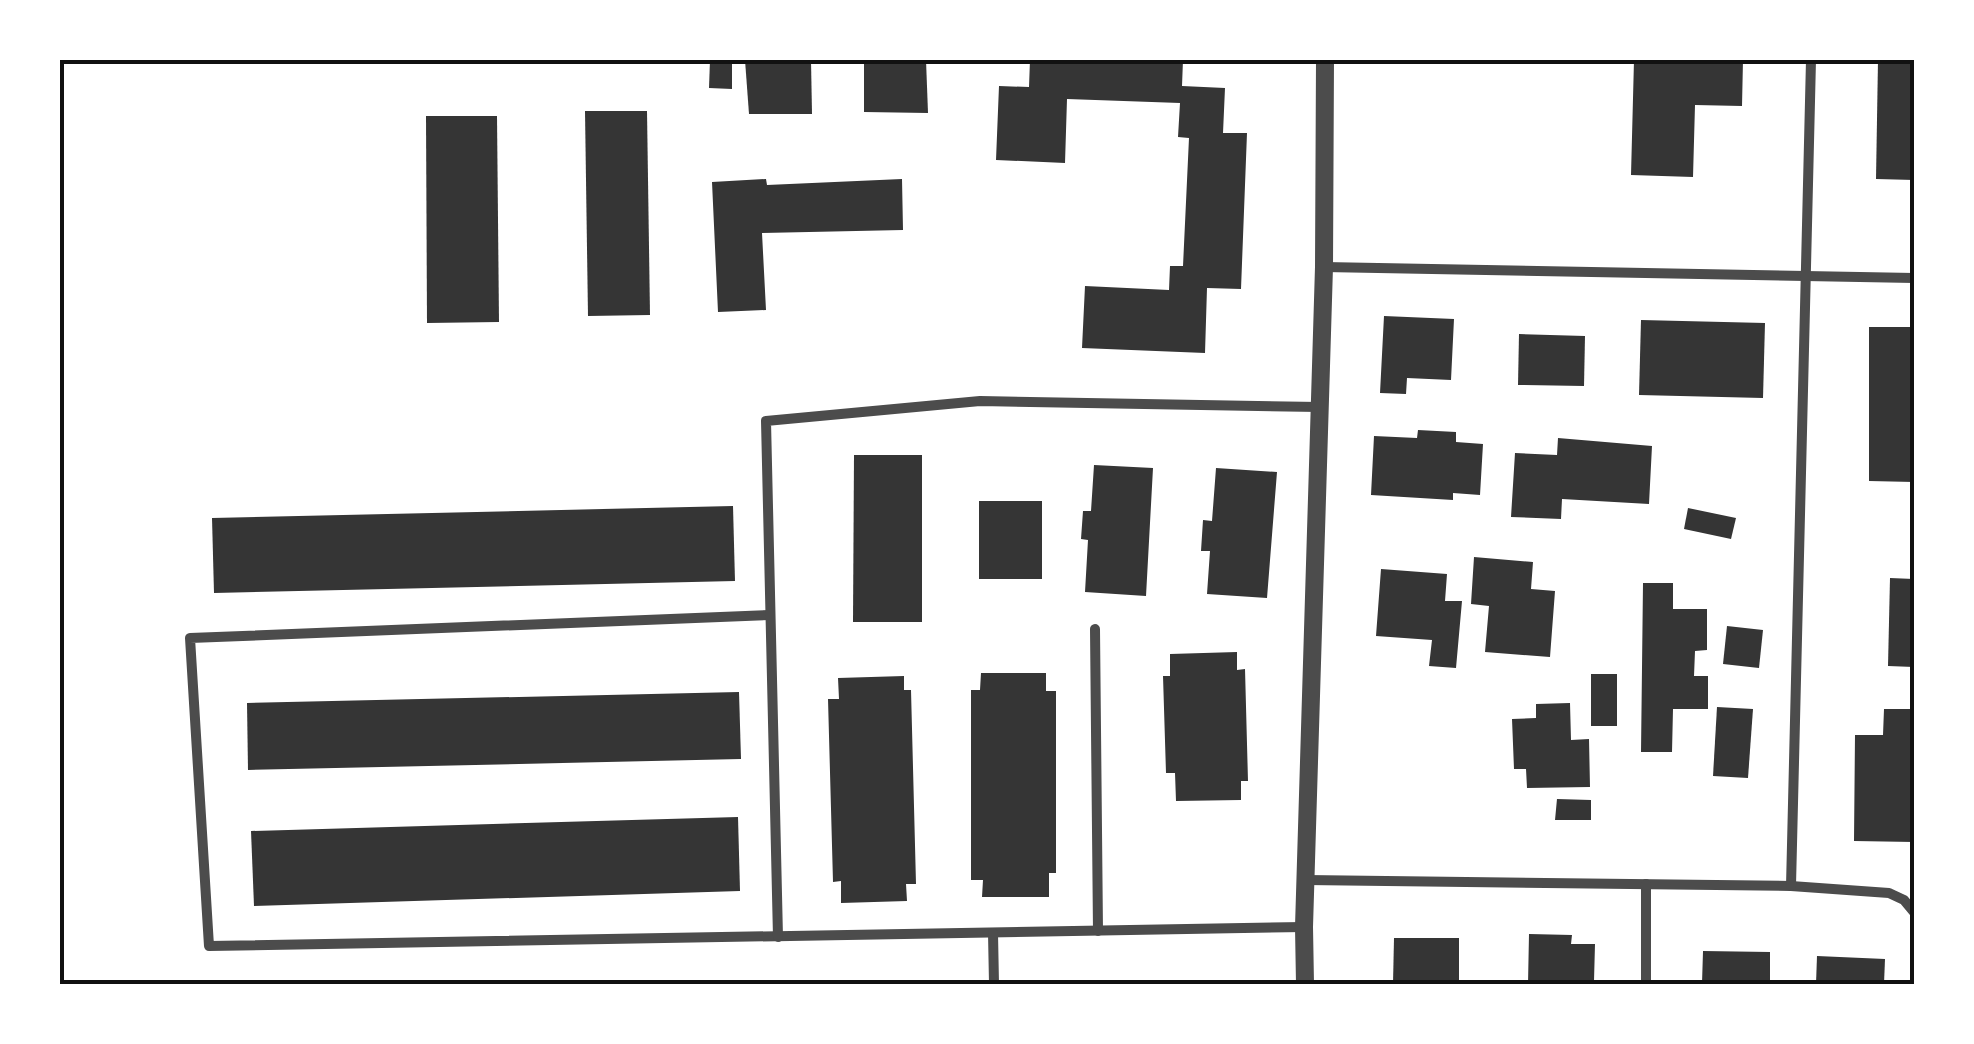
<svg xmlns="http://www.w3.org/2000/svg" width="1974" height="1044" font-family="'DejaVu Sans',sans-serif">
<rect width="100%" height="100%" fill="#fff"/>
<g fill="#353535">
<polygon points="710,60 732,60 732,89 709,88"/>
<polygon points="745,60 811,60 812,114 749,114"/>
<polygon points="864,60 926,60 928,113 864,112"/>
<polygon points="1030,60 1183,60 1182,86 1225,88 1223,133 1247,133 1241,289 1207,288 1205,353 1082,348 1085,286 1169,290 1170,266 1183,266 1189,138 1178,137 1180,103 1067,99 1065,163 996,160 999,86 1029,87"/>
<polygon points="1634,60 1743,60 1742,106 1695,105 1693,177 1631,175"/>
<polygon points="1878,60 1914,60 1914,180 1876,179"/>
<polygon points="585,111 647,111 650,315 588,316"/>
<polygon points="426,116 497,116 499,322 427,323"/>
<polygon points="766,179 767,185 902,179 903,230 762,233 766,310 718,312 712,182"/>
<polygon points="1384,316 1454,319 1451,380 1407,378 1406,394 1380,393"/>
<polygon points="1641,320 1765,323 1763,398 1639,395"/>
<polygon points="1869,327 1914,327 1914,482 1869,481"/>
<polygon points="1519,334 1585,336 1584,386 1518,385"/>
<polygon points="1418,430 1456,432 1456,442 1483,444 1480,495 1453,493 1453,500 1371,495 1374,436 1417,438"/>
<polygon points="1558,438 1652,446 1649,504 1562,499 1561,519 1511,517 1515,453 1557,455"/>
<polygon points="854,455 922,455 922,622 853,622"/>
<polygon points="1094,465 1153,468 1146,596 1085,592 1088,540 1081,539 1083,511 1091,511"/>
<polygon points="1216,468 1277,472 1267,598 1207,594 1210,551 1201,551 1203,520 1212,521"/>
<rect x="979" y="501" width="63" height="78"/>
<polygon points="733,506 735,581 214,593 212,518"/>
<polygon points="1688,508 1736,518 1731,539 1684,529"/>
<polygon points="1474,557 1533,562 1531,589 1555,591 1550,657 1485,652 1489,606 1471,604"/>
<polygon points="1381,569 1447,574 1445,601 1462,601 1456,668 1429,666 1432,640 1376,636"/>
<polygon points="1890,578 1914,579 1914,667 1888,666"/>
<polygon points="1643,583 1673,583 1673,609 1707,609 1707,650 1695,651 1694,676 1708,676 1708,709 1673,709 1672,752 1641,752"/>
<polygon points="1727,626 1763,630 1759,668 1723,664"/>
<polygon points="1237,652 1237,670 1245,669 1248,781 1241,781 1241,800 1176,801 1175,773 1166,773 1163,676 1170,676 1170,654"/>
<polygon points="981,673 1046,673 1046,691 1056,691 1056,873 1049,873 1049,897 982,897 983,880 971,880 971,690 980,690"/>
<rect x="1591" y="674" width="26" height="52"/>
<polygon points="904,676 904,690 911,690 916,884 906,884 907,901 841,903 841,881 833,882 828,699 839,699 838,678"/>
<polygon points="739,692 741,759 248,770 247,703"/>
<polygon points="1570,703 1571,740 1589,739 1590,787 1527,788 1526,769 1514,769 1512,719 1536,718 1536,704"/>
<polygon points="1717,707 1753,709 1748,778 1713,776"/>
<polygon points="1884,709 1914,709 1914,842 1854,841 1855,735 1883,735"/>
<polygon points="1557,799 1591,800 1591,820 1555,820"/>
<polygon points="738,817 740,891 254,906 251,831"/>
<polygon points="1529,934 1572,935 1571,944 1595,944 1594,981 1528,984"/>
<polygon points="1394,938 1459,938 1459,984 1393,984"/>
<polygon points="1703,951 1770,952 1770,984 1702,984"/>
<polygon points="1817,956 1885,959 1884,984 1816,984"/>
</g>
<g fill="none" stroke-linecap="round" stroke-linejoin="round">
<g stroke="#4c4c4c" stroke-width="10">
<polyline points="1324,267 1914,278"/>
<polyline points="770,615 190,638 209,946 1304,927"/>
<polyline points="1095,629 1098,931"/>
<polyline points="1306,880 1791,886 1889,893 1904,900 1914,912"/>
<polyline points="1791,886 1811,60"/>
<polyline points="993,933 994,984"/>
<polyline points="778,937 766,421 980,401 1319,407"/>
<polyline points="1646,984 1646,884"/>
</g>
<polyline stroke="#4c4c4c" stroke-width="18" points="1305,984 1304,927 1324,267 1325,60"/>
</g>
<rect width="1974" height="1044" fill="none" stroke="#ffffff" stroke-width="125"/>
<rect x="62" y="62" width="1850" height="920" fill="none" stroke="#111" stroke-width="4"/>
</svg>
